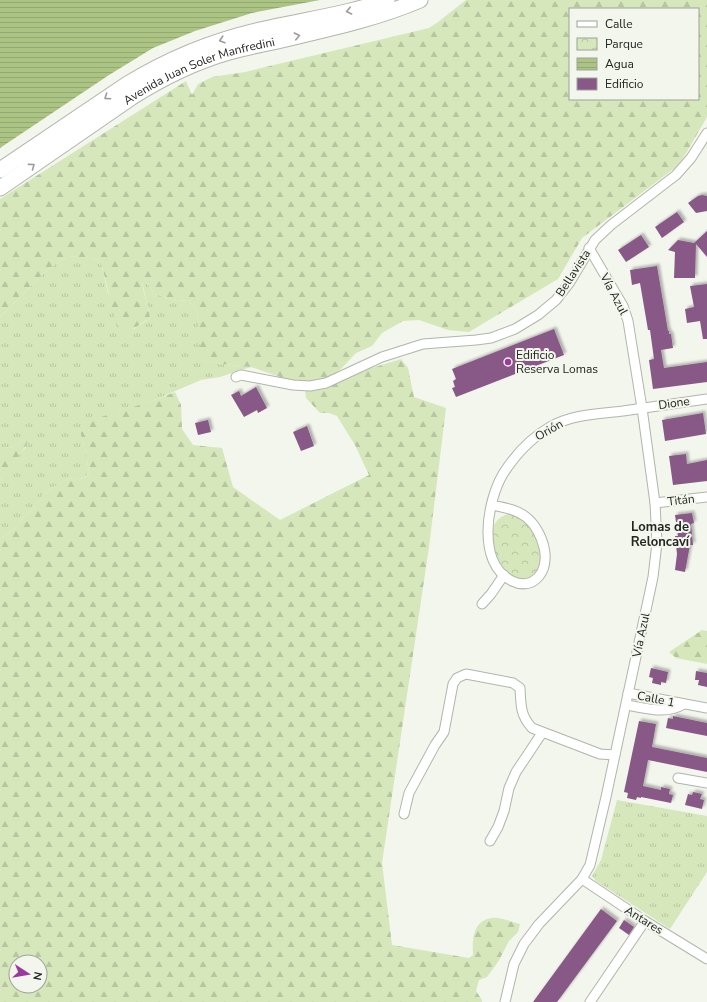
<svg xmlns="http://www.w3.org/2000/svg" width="707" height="1002" font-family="'Nunito Sans',sans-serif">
<defs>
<pattern id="grass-tufts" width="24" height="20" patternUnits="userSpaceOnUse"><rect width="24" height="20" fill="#d6e7bb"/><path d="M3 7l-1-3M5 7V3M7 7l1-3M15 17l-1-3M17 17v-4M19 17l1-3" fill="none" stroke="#b7c6a0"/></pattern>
<pattern id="forest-firs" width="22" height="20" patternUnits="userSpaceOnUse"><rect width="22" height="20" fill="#d6e7bb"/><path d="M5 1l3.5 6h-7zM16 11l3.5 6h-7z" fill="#b7c6a0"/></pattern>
<pattern id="park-crowns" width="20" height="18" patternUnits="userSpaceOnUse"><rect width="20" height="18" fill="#d6e7bb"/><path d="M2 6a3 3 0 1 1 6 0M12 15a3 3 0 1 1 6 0" fill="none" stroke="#b7c6a0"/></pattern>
<pattern id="water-rules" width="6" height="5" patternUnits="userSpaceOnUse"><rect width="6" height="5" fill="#abc484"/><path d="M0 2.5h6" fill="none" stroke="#93a872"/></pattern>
<filter id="shadow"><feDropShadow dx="2.5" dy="-2.5" stdDeviation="1" flood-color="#0004"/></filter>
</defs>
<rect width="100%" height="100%" fill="#f2f6ec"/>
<g fill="url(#grass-tufts)">
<path d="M 68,256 L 90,258 L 101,262 L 108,293 L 134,329 L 150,318 L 141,277 L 144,279 L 155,294 L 177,301 L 189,300 L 197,312 L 202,360 L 223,364 L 251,367 L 220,377 L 201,380 L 152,401 L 123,411 L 80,432 L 86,451 L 89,473 C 83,480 78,480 69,478 L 50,489 L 43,495 L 35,508 L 24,517 L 14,529 L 0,539 L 0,480 L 6,471 L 26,447 L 23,440 C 15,447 10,451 0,445 L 0,317 L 48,269 Z"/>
<polygon points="617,800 707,816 707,872 670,929 596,881 592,876 601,860"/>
</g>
<g fill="url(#forest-firs)" fill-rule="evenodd">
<path d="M 466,0 L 707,0 L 707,117 L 685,155 L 676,167 L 582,238 L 558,279 L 469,332 L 448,330 L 419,320 L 403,321 L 382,333 L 372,346 L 356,353 L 341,369 L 331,376 L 320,381 L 309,383 L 283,378 L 251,367 L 223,364 L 201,360 L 197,312 L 189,300 L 177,301 L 155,294 L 144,279 L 142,278 C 142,290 148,305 150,318 C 134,327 136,332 117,327 L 101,262 L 90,258 L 68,256 L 48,269 L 0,317 L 0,199 L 186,81 L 192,95 L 198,84 L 212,77 L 245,72 L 429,28 L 438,22 ZM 570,9 L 698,9 L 698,99 L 570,99 Z"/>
<path d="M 401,359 L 408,368 L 414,397 L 446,408 L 429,547 L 382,863 L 392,945 L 469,958 L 473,955 C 472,940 473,920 492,918 C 501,917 511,922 520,924 L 518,932 L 509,941 L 498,962 L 487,977 L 479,980 L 476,991 L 482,1000 L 482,1002 L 0,1002 L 0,539 L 14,529 L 24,517 L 35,508 L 43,495 L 50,489 L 69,478 C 78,480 83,480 89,474 L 86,451 L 80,432 L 82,423 L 152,401 L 175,392 L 181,405 L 182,429 L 193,445 L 222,448 L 233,487 L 280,520 L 369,475 L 355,445 L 337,416 L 329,413 L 320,413 L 306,398 L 305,390 L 326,388 L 362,371 ZM 16,962 L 40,962 L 40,986 L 16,986 Z"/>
<path d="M 23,440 L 28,441 C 22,455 8,467 0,480 L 0,445 C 10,451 15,447 23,440 Z"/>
<polygon points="702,630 707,631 707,664 676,658 669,652"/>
</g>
<path fill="url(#park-crowns)" d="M 508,514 C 531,515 550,551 537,571 C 515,607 467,525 508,514 Z"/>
<polygon fill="url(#water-rules)" points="0,0 320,0 252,13 195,31 153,48 109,75 0,148"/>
<g fill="#885887" filter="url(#shadow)">
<polygon points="702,195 707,196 707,211 696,213 688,203 698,196"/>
<polygon points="677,212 684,222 662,238 655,227"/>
<polygon points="707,231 707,257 696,244 695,278 674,278 675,252 668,250 678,240 694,243"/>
<polygon points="641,235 649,247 626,262 618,250"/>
<polygon points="657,266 668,331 669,331 669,334 671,334 673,348 661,350 664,368 707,362 707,382 653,389 649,360 654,359 650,330 648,330 640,283 632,285 630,270"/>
<polygon points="707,284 707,339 703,339 700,321 687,323 685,309 694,307 690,286"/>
<polygon points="554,329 564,355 456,397 452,388 455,387 453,381 456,379 452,369"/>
<polygon points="256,387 267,408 258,413 257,410 244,417 231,395 239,391 241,396"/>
<polygon points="703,413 706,434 665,441 662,420"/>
<polygon points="208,420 211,432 198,435 195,423"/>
<polygon points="307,426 314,446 301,451 293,432"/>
<polygon points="686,454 687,464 707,460 707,481 673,485 669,456"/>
<polygon points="692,513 694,523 691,524 693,545 690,545 685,572 675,570 677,554 675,536 678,536 675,515"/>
<polygon points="651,668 668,672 666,683 661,682 661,685 652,683 653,678 649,677"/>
<polygon points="696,671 707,673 707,687 698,685 699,680 695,680"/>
<polygon points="673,716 707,723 707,736 666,728 668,718 673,719"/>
<polygon points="639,721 656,724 652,747 707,758 707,772 648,760 643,786 661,790 661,787 670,789 669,794 673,795 671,803 641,797 641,798 637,797 636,800 627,798 628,793 624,792"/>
<polygon points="693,792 702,794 700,799 704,800 702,809 685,805 688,794 692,795"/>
<polygon points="601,909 617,921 557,1002 533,1002"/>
<polygon points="624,920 634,927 629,935 619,928"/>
</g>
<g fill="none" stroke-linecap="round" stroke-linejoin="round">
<defs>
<g id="minor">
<polyline points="236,377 241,375 293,385 310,386 326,383 382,357 423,344 476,340 491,338 515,329 538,315 556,300 570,282 595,240 611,225 676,175 691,158 707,133"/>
<polyline points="655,503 707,497"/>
<path d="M 492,505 C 504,508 516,509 526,517 C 543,530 556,568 532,582 C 525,585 518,584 512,581 C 476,563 487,501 503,474 C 515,455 531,438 550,427 C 573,414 598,414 623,411 C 651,407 679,403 707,399"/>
<polyline points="482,604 491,594 504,575"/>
<polyline points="628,693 707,708"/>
<path d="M 626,705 C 646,708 665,715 684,704"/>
<polyline points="678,778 707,783"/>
<path d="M 404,814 L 409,793 L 435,745 L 444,732 L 453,684 L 457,678 L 466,674 L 513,683 L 520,688 C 521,705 520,715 532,728 L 600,754 L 615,755"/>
<polyline points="490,841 498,827 504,811 509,788 516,772 542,733"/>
<polyline points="582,879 645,921 707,959"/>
<polyline points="505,1002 514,964 524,944 539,924 582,879 590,865 606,797 653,577 657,543 655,503 642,408 628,321 623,306 589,248"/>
<polyline points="590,1002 645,921"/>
</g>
<g id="trunk">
<path d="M 0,170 L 126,85 C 168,59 212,41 260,30 C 302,20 346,15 387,0"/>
<path id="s1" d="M 0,188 L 132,97 C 162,78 194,62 229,52 C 243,48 258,45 273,42 C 323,30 373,20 420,0"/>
</g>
</defs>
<use href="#minor" stroke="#b1b5ac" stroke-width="11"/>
<use href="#trunk" stroke="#b1b5ac" stroke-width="17"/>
<use href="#minor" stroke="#fff" stroke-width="9"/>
<use href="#trunk" stroke="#fff" stroke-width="15"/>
</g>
<defs><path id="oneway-chevron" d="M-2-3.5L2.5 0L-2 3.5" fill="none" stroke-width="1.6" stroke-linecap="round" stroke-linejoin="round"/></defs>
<g stroke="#9c9d9b">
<use href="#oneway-chevron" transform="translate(349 11) rotate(168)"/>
<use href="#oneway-chevron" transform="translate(297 36) rotate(-13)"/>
<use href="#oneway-chevron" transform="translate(222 40) rotate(163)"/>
<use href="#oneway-chevron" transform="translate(107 97) rotate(146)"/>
<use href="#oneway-chevron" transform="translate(32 166) rotate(-36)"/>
</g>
<circle fill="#9d389d" stroke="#f2f6ec" stroke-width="1.5" cx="508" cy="362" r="4"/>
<g text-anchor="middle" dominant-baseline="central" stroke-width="4" stroke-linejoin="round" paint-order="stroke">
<g font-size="12" fill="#232521" stroke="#f2f6ec">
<text stroke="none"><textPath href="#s1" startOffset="233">Avenida Juan Soler Manfredini</textPath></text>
<text transform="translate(573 273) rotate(-57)">Bellavista</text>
<text transform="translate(614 294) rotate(62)">Vía Azul</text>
<text transform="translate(674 403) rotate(-8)">Dione</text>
<text transform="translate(549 430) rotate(-30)">Orión</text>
<text transform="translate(681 500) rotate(-7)">Titán</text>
<text transform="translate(641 635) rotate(-78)">Vía Azul</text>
<text transform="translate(656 699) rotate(11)">Calle 1</text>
<text transform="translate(644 920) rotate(32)">Antares</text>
</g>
<g font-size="12" fill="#232521" stroke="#f2f6ec" text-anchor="start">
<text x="516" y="355">Edificio<tspan x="516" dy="14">Reserva Lomas</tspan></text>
</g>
<g font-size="13" font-weight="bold" fill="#232521" stroke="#f2f6ec">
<text x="660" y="527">Lomas de<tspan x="660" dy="15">Reloncaví</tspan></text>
</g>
</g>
<rect x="569" y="8" width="130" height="92" fill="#f2f6ec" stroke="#9fa29b"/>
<rect x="577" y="21" width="20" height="6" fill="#ffffff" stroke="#9fa29b"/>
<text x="605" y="28" font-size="12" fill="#232521">Calle</text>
<rect x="577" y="38" width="20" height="12" fill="url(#park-crowns)" stroke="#9fa29b"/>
<text x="605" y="48" font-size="12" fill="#232521">Parque</text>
<rect x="577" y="58" width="20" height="12" fill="url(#water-rules)" stroke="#9fa29b"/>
<text x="605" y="68" font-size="12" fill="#232521">Agua</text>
<rect x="577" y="78" width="20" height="12" fill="#885887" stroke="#9fa29b"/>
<text x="605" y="88" font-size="12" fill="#232521">Edificio</text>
<g transform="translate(28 974) rotate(102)"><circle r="19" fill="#f2f6ec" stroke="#9fa29b"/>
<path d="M0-3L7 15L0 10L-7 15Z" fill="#9d389d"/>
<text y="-6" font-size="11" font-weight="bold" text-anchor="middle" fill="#232521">N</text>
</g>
</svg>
